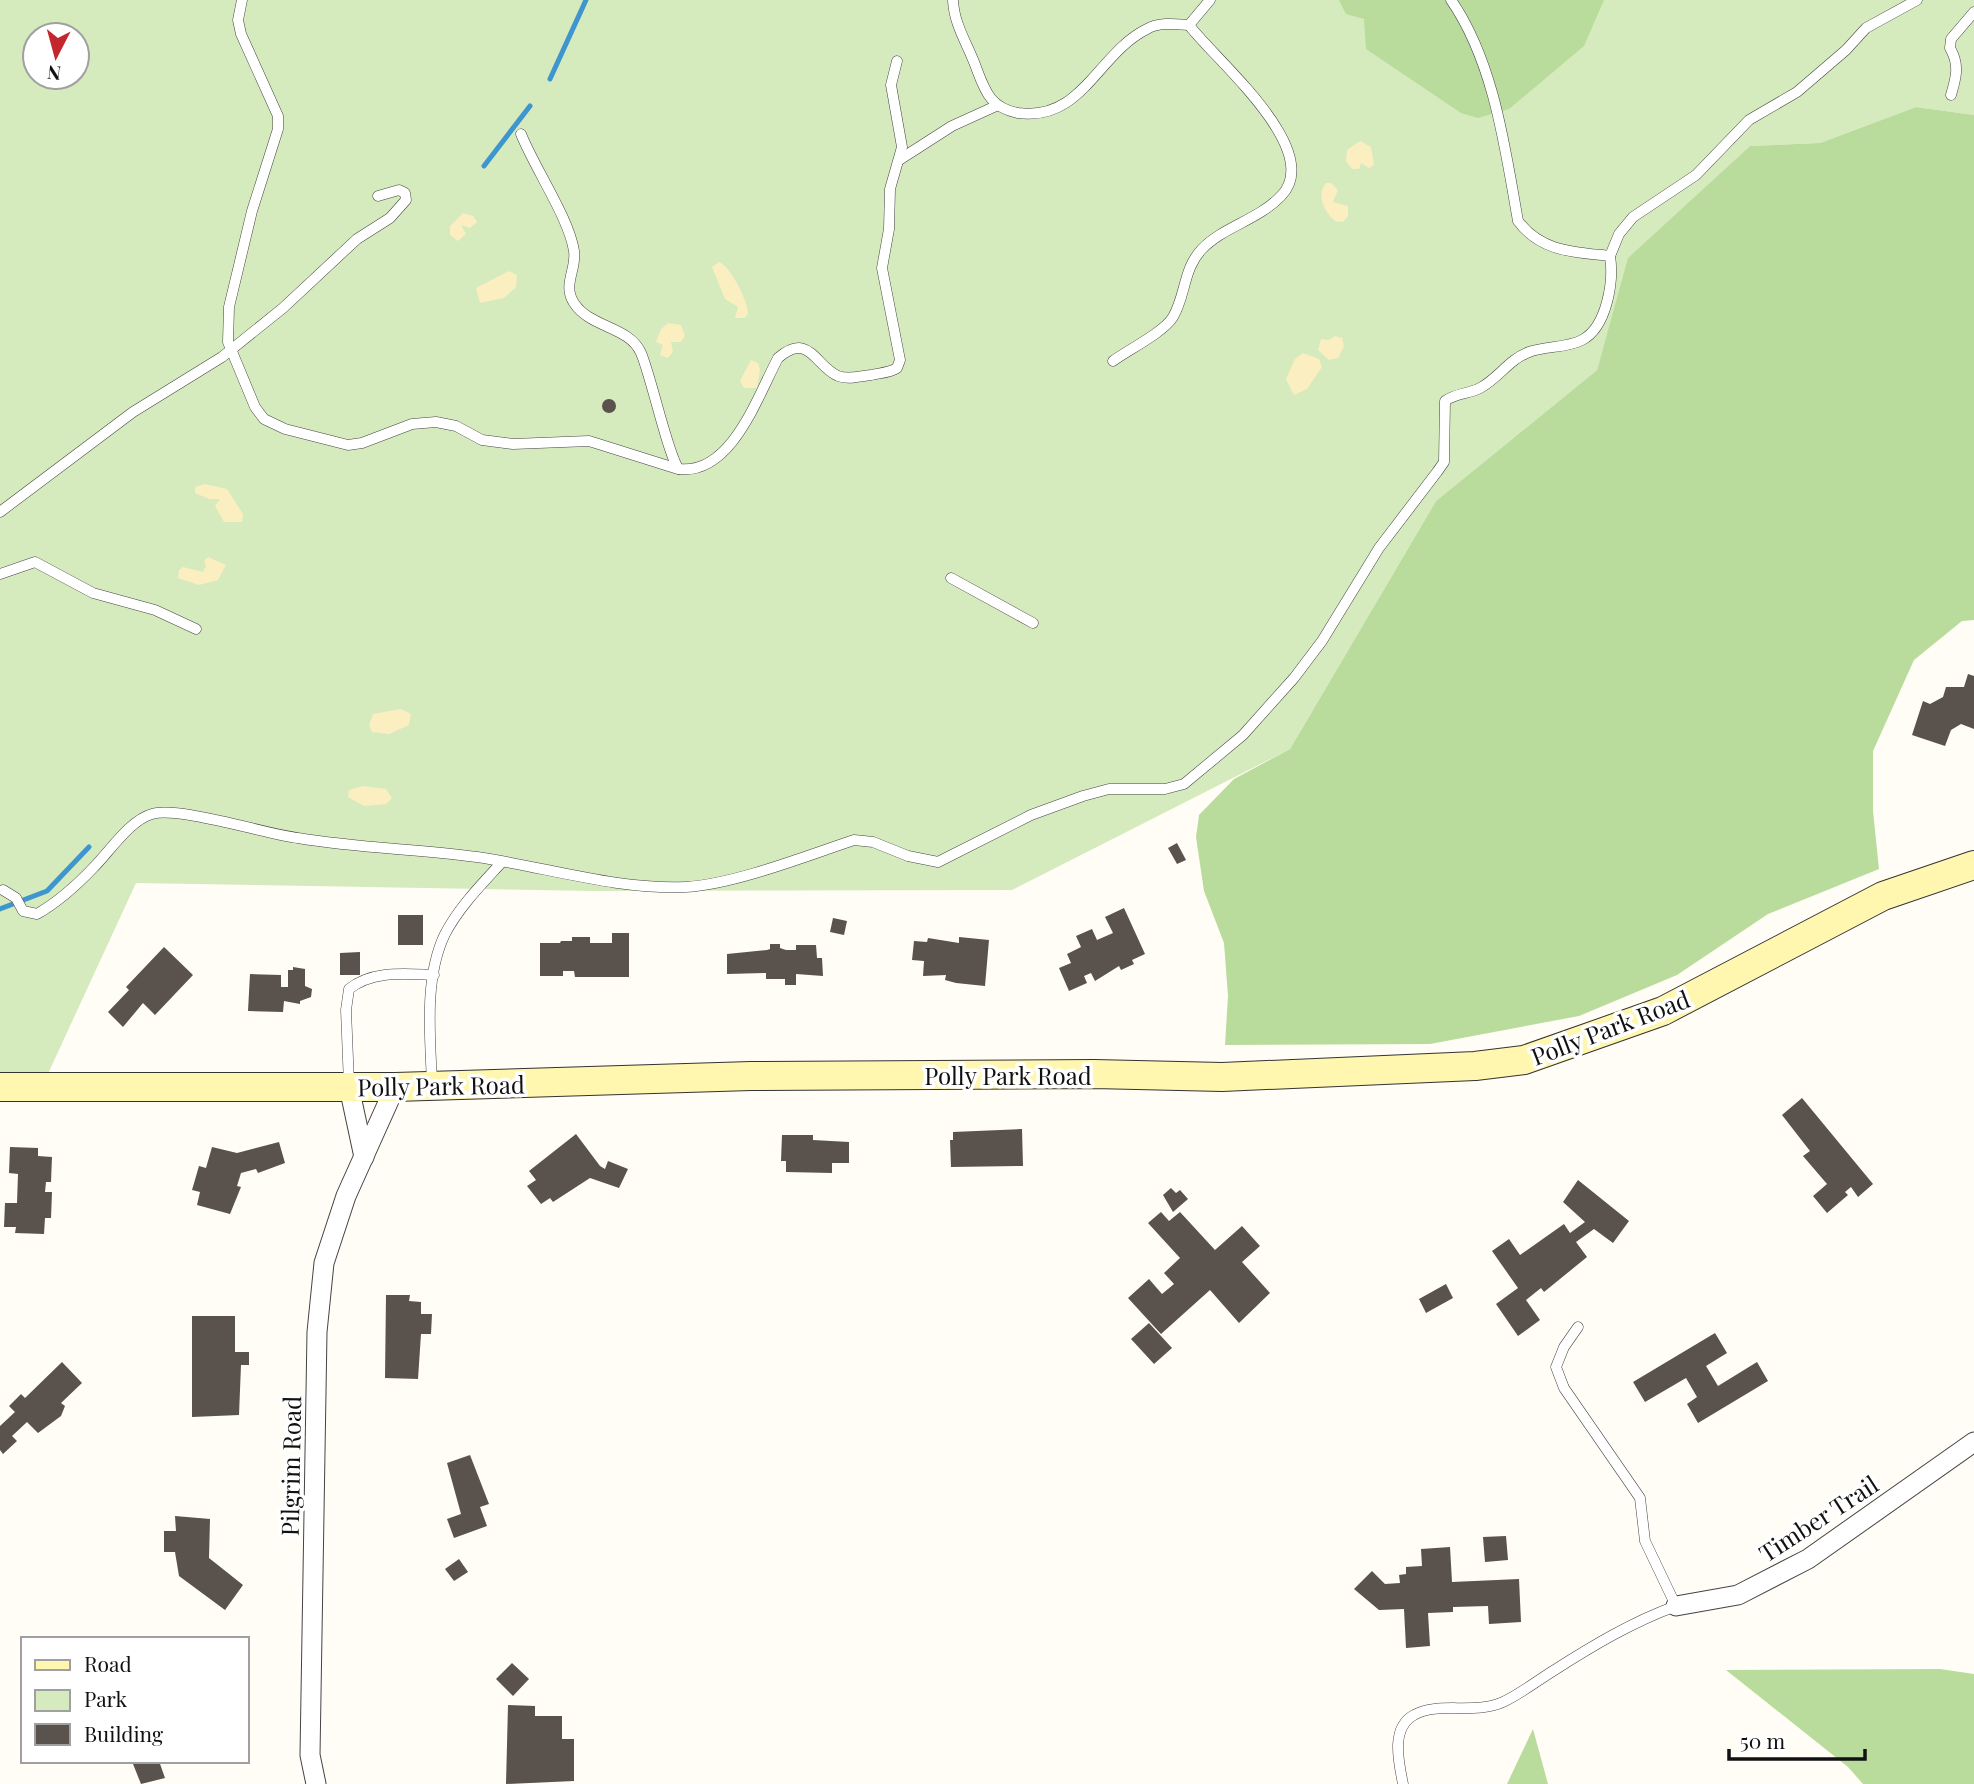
<svg xmlns="http://www.w3.org/2000/svg" width="1974" height="1784" font-family="'Playfair Display',serif">
<rect width="100%" height="100%" fill="#fffdf5"/>
<path fill="#d5ebbd" fill-rule="evenodd" d="M 0,0 L 1974,0 L 1974,115 L 1916,107 L 1820,143 L 1750,146 L 1629,258 L 1597,370 L 1436,501 L 1290,749 L 1012,890 L 594,891 L 136,883 L 46,1078 L 0,1078 ZM 35,35 L 77,35 L 77,77 L 35,77 Z"/>
<g fill="#b9dc9c">
<polygon points="1339,0 1604,0 1584,46 1509,109 1478,118 1461,113 1366,49 1364,19 1346,14"/>
<polygon points="1916,107 1974,115 1974,620 1962,621 1914,660 1873,751 1873,811 1879,869 1768,914 1677,975 1579,1016 1430,1044 1225,1045 1228,996 1224,943 1204,891 1196,837 1199,815 1234,779 1290,749 1436,501 1597,370 1628,258 1750,146 1820,143"/>
<polygon points="1940,1669 1974,1674 1974,1784 1863,1784 1848,1767 1726,1670"/>
<polygon points="1533,1729 1548,1784 1507,1784"/>
</g>
<g fill="#fbeec1">
<polygon points="1360,141 1371,147 1374,165 1369,168 1361,163 1359,169 1352,169 1346,161 1347,150"/>
<path d="M 1326,183 L 1331,183 L 1338,190 L 1333,202 L 1348,206 L 1348,216 L 1343,222 L 1335,221 C 1324,211 1316,196 1326,183 Z"/>
<polygon points="463,213 473,216 477,222 470,228 461,225 466,234 458,241 450,235 450,226"/>
<path d="M 719,262 C 731,267 748,301 748,314 L 745,318 L 735,318 L 738,307 L 725,299 L 712,267 Z"/>
<polygon points="509,271 517,275 516,287 504,298 480,303 476,288"/>
<polygon points="668,323 681,325 685,336 681,342 671,342 673,352 668,358 660,355 663,345 656,342 661,329"/>
<polygon points="1335,336 1342,338 1344,346 1338,358 1329,360 1318,350 1321,339 1329,340"/>
<polygon points="1303,353 1319,359 1322,367 1307,389 1294,395 1286,379 1295,359"/>
<polygon points="751,360 758,363 760,370 757,388 744,388 740,381"/>
<polygon points="205,484 227,489 243,514 242,522 224,522 215,506 220,499 209,499 195,493 195,487"/>
<polygon points="208,557 226,565 218,580 199,585 178,578 179,570 183,567 203,572 206,566 204,561"/>
<polygon points="401,709 411,714 409,725 389,734 372,732 369,725 373,714"/>
<polygon points="363,786 386,789 392,798 386,804 364,806 348,797 349,790"/>
</g>
<g fill="none" stroke-linecap="round" stroke-linejoin="round">
<g stroke="#3f96cf" stroke-width="5">
<polyline points="550,79 586,0"/>
<polyline points="484,166 530,106"/>
<polyline points="0,909 47,891 89,847"/>
</g>
</g>
<g fill="#5a524d">
<circle cx="609" cy="406" r="7"/>
<polygon points="1968,674 1974,676 1974,729 1961,724 1951,730 1945,746 1912,735 1923,701 1930,704 1943,697 1946,687 1964,687"/>
<polygon points="1177,843 1186,860 1177,864 1168,848"/>
<polygon points="1124,908 1145,954 1132,960 1134,964 1121,970 1119,966 1095,981 1091,973 1084,976 1087,983 1069,991 1059,968 1071,963 1067,954 1081,947 1076,936 1092,929 1097,940 1113,933 1105,917"/>
<rect x="398" y="915" width="25" height="30"/>
<polygon points="833,918 847,921 844,935 830,932"/>
<polygon points="612,933 629,933 629,977 575,977 574,971 563,971 563,976 540,976 540,943 560,943 561,941 572,941 572,937 590,937 590,943 612,943"/>
<polygon points="959,937 989,940 985,986 956,983 945,980 946,975 923,976 924,961 912,960 914,941 927,942 928,938 959,943"/>
<polygon points="770,944 780,944 780,948 786,950 796,950 796,945 816,945 817,958 822,958 823,976 796,974 796,985 785,985 785,979 766,979 766,973 727,974 727,954 767,950 770,949"/>
<polygon points="164,947 193,975 155,1015 143,1003 123,1027 108,1012 129,990 126,987"/>
<polygon points="360,952 360,975 340,975 340,953"/>
<polygon points="293,967 305,969 305,986 312,989 311,997 300,1001 300,1004 284,1001 283,1012 248,1011 250,974 281,975 281,987 288,987 288,970 293,970"/>
<polygon points="1802,1098 1873,1184 1858,1197 1851,1187 1845,1192 1848,1195 1827,1213 1813,1196 1827,1184 1803,1156 1810,1151 1782,1115"/>
<polygon points="1022,1129 1023,1166 951,1167 950,1140 953,1140 953,1132"/>
<polygon points="576,1134 600,1166 605,1169 608,1161 628,1169 619,1188 590,1178 553,1202 550,1198 541,1204 527,1186 536,1180 529,1171"/>
<polygon points="782,1135 813,1135 813,1140 849,1142 849,1163 832,1163 832,1173 786,1172 786,1161 781,1161"/>
<polygon points="279,1142 285,1163 258,1173 256,1169 241,1173 237,1186 241,1187 230,1214 197,1205 200,1192 192,1190 199,1166 206,1168 212,1147 237,1153"/>
<polygon points="10,1147 38,1148 38,1156 52,1157 51,1182 46,1182 45,1192 52,1192 51,1218 45,1218 44,1234 15,1233 16,1227 4,1227 5,1203 17,1203 18,1174 9,1173"/>
<polygon points="1578,1180 1629,1221 1613,1243 1594,1229 1576,1242 1587,1257 1544,1292 1541,1288 1526,1300 1540,1320 1518,1336 1496,1304 1518,1288 1492,1251 1509,1239 1520,1255 1564,1224 1570,1233 1585,1222 1563,1202"/>
<polygon points="1171,1188 1176,1193 1180,1190 1188,1199 1173,1212 1163,1195"/>
<polygon points="1161,1212 1169,1221 1180,1212 1215,1250 1242,1226 1260,1246 1242,1262 1270,1293 1239,1323 1210,1290 1161,1334 1128,1298 1149,1279 1162,1294 1174,1284 1164,1273 1180,1258 1148,1223"/>
<polygon points="1446,1284 1453,1298 1426,1313 1419,1299"/>
<polygon points="386,1295 410,1295 409,1301 421,1302 421,1314 432,1314 431,1334 421,1334 418,1379 385,1378"/>
<polygon points="192,1316 235,1316 235,1352 249,1352 249,1365 241,1365 239,1415 192,1417"/>
<polygon points="1149,1323 1172,1348 1154,1364 1131,1339"/>
<polygon points="1715,1333 1727,1353 1706,1366 1718,1386 1757,1362 1768,1381 1698,1423 1687,1404 1697,1397 1686,1378 1645,1402 1633,1382"/>
<polygon points="62,1362 82,1383 61,1403 65,1406 61,1416 38,1433 27,1422 12,1436 17,1441 3,1454 0,1450 0,1426 15,1412 9,1406 21,1394 25,1398"/>
<polygon points="470,1455 489,1504 480,1507 487,1526 454,1538 447,1519 461,1514 447,1463"/>
<polygon points="175,1516 210,1519 209,1558 243,1585 225,1610 179,1576 175,1552 164,1552 164,1531 176,1531"/>
<polygon points="1506,1536 1508,1560 1485,1562 1483,1537"/>
<polygon points="1450,1547 1452,1582 1519,1579 1521,1622 1489,1624 1488,1606 1453,1607 1453,1612 1428,1613 1430,1646 1406,1648 1404,1609 1379,1610 1354,1589 1372,1571 1385,1584 1400,1583 1399,1575 1406,1574 1406,1567 1422,1566 1421,1549"/>
<polygon points="459,1559 468,1572 454,1581 445,1569"/>
<polygon points="512,1663 529,1679 513,1696 496,1679"/>
<polygon points="508,1705 535,1706 535,1716 562,1716 562,1739 574,1739 574,1781 506,1784"/>
<polygon points="137,1761 159,1761 165,1778 141,1784 133,1764"/>
</g>
<g fill="none" stroke-linecap="round" stroke-linejoin="round">
<defs>
<g id="lane">
<polyline points="242,0 238,20 241,34 278,116 278,129 252,211 229,307 228,342 255,407 264,419 285,429 348,445 362,443 412,424 436,422 456,426 482,440 513,444 589,441 678,469"/>
<path d="M 953,0 C 954,26 969,46 977,70 C 986,94 992,108 1018,113 C 1082,122 1098,53 1147,29 C 1159,22 1175,24 1189,25 L 1210,0"/>
<path d="M 1951,95 C 1956,78 1960,65 1950,48 L 1951,39 L 1974,12"/>
<path d="M 521,134 C 535,169 569,218 574,251 C 577,269 562,285 574,303 C 590,328 629,326 641,353 C 651,376 669,459 679,469 C 732,475 758,395 778,358 C 809,331 815,366 838,376 C 848,380 860,376 871,375 C 880,373 889,373 897,368 L 900,360 L 882,268 L 889,229 L 890,189 L 902,147 L 891,85 L 897,61"/>
<polyline points="899,160 952,126 996,106"/>
<polyline points="1610,256 1619,234 1633,217 1696,175 1749,120 1797,92 1846,50 1866,28 1917,0"/>
<path d="M 1113,361 C 1128,350 1164,332 1173,317 C 1186,295 1183,269 1202,249 C 1223,227 1258,220 1281,196 C 1326,150 1213,58 1189,25"/>
<polyline points="0,512 133,412 222,357 283,308 357,239 390,218 406,200 405,193 399,190 378,196"/>
<polyline points="0,574 35,562 93,593 155,610 196,629"/>
<polyline points="951,578 1033,623"/>
<path d="M 3,890 L 16,898 L 23,911 L 37,914 C 58,902 77,885 94,867 C 110,851 130,820 152,814 C 178,806 266,834 298,838 C 357,848 417,849 477,857 C 546,867 616,890 686,887 C 735,884 806,856 854,840 L 873,842 L 908,856 L 938,862 L 1031,815 L 1083,796 L 1109,789 L 1165,789 L 1184,784 L 1243,735 L 1294,678 L 1322,641 L 1379,548 L 1437,472 L 1444,462 L 1445,401 C 1456,393 1469,394 1480,388 C 1499,378 1508,360 1529,352 C 1545,346 1567,348 1582,340 C 1607,327 1614,281 1610,256 C 1574,252 1541,252 1518,221 C 1505,148 1494,62 1451,0"/>
<path d="M 432,1082 C 430,1036 424,977 445,934 C 459,907 482,884 502,862"/>
<path d="M 349,1084 L 346,1010 L 349,989 C 373,970 405,974 434,975"/>
<path d="M 1403,1784 C 1399,1763 1390,1728 1414,1715 C 1438,1701 1475,1715 1503,1702 C 1520,1694 1537,1681 1553,1671 C 1592,1646 1632,1622 1676,1606 L 1645,1541 L 1640,1498 L 1564,1388 L 1556,1367 L 1564,1347 L 1578,1327"/>
</g>
<g id="street">
<polyline points="349,1087 364,1157"/>
<polyline points="1676,1606 1738,1595 1808,1559 1974,1442"/>
<polyline points="316,1784 310,1755 317,1332 324,1263 346,1196 395,1087"/>
</g>
<polyline id="secondary" points="0,1087 395,1087 751,1076 1094,1074 1222,1077 1475,1066 1524,1060 1663,1011 1883,896 1974,865"/>
</defs>
<use href="#lane" stroke="#444" stroke-width="11"/>
<use href="#street" stroke="#444" stroke-width="21"/>
<use href="#secondary" stroke="#333" stroke-width="30"/>
<use href="#lane" stroke="#fff" stroke-width="10"/>
<use href="#street" stroke="#fff" stroke-width="19"/>
<use href="#secondary" stroke="#fff6b0" stroke-width="28"/>
</g>
<g text-anchor="middle" dominant-baseline="central" stroke-width="7" stroke-linejoin="round" paint-order="stroke">
<g font-size="24" fill="#111" stroke="#fff">
<text transform="translate(1610 1027) rotate(-21)">Polly Park Road</text>
<text x="1008" y="1075">Polly Park Road</text>
<text transform="translate(441 1085) rotate(-1)">Polly Park Road</text>
<text transform="translate(290 1466) rotate(-89)">Pilgrim Road</text>
<text transform="translate(1818 1518) rotate(-33)">Timber Trail</text>
</g>
</g>
<rect x="21" y="1637" width="228" height="126" fill="#ffffff" stroke="#a0a0a0" stroke-width="2"/>
<rect x="35" y="1660" width="35" height="10" fill="#fff6b0" stroke="#a0a0a0" stroke-width="2"/>
<text x="84" y="1672" font-size="21" fill="#111111">Road</text>
<rect x="35" y="1690" width="35" height="21" fill="#d5ebbd" stroke="#a0a0a0" stroke-width="2"/>
<text x="84" y="1707" font-size="21" fill="#111111">Park</text>
<rect x="35" y="1724" width="35" height="21" fill="#5a524d" stroke="#a0a0a0" stroke-width="2"/>
<text x="84" y="1742" font-size="21" fill="#111111">Building</text>
<g transform="translate(56 56) rotate(186)"><circle r="33" fill="#ffffff" stroke="#a0a0a0" stroke-width="2"/>
<path d="M0-5L12 26L0 18L-12 26Z" fill="#c4262e"/>
<text y="-10" font-size="19" font-weight="bold" text-anchor="middle" fill="#111111">N</text>
</g>
<path d="M1729 1749v10h136v-10" fill="none" stroke="#111111" stroke-width="3.5"/>
<text x="1740" y="1749" font-size="21" fill="#111111" stroke="#ffffff" stroke-width="5" paint-order="stroke">50 m</text>
</svg>
